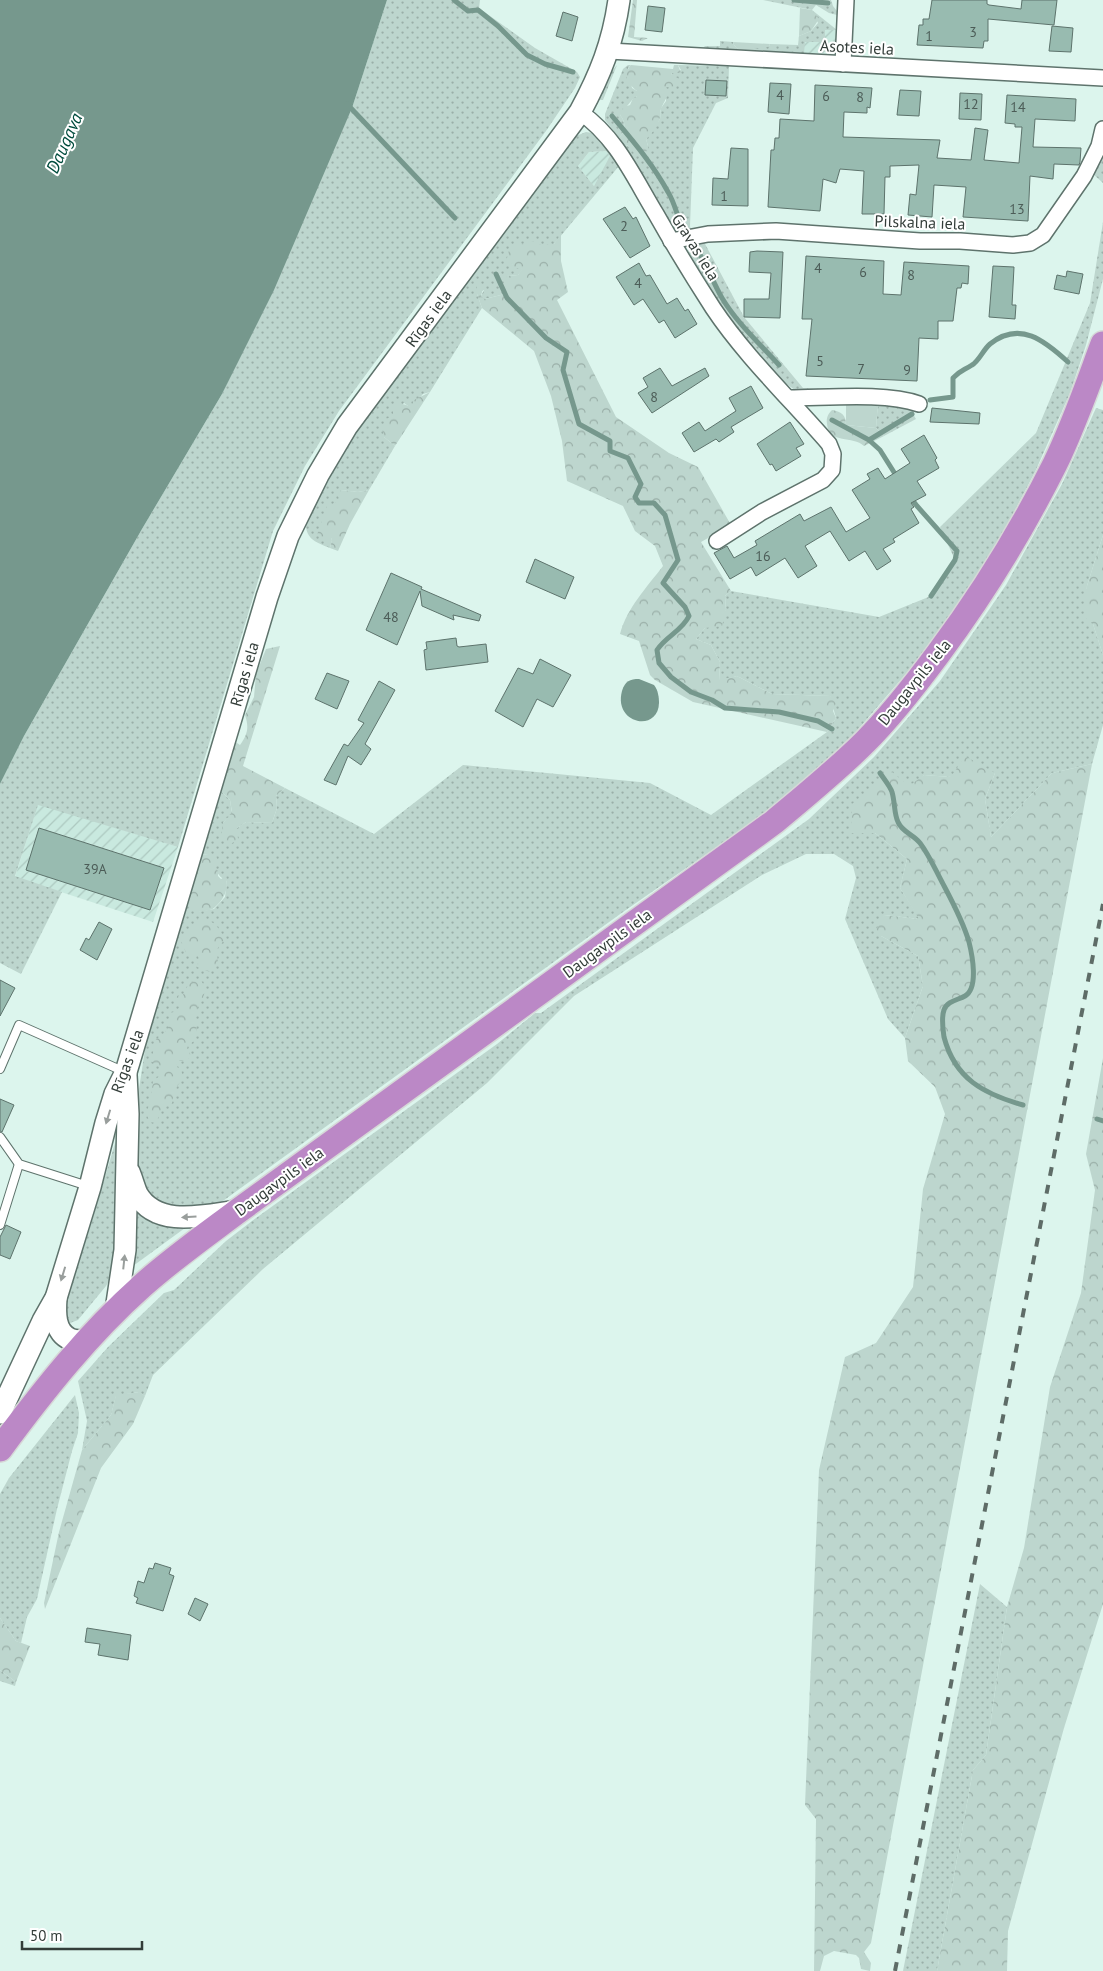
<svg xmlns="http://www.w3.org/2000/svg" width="1103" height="1971" font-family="'PT Sans',sans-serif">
<defs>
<pattern id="industrial-furrows" width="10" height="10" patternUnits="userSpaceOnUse" patternTransform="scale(1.25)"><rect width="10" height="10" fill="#c9e9df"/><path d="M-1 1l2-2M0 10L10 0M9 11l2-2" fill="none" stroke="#adc9c0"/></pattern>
<pattern id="grass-dots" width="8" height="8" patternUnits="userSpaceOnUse" patternTransform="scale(1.25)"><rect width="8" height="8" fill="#bdd6ce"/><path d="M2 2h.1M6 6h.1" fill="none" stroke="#9aafa8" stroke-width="1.8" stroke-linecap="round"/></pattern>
<pattern id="forest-crowns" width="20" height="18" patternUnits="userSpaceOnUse" patternTransform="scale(1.25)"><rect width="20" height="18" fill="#bdd6ce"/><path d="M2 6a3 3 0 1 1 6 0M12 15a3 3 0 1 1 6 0" fill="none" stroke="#9aafa8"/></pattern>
</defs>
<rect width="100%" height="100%" fill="#dcf5ed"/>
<g fill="url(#industrial-furrows)">
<polygon points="825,29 837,30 837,46 825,45"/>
<rect x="804" y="42" width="18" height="11"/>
<polygon points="606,151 611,157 594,186 578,166 589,152"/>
<polygon points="38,804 178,847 153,922 15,877"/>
</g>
<g fill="url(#grass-dots)" fill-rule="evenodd">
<polygon points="387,0 480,0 479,8 535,48 577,72 580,77 575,88 546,131 339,411 305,466 273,531 178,847 38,805 15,876 62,892 21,974 0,963 0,784 24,736 142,529 222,394 352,108"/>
<polygon points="763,0 831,0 833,6 837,11 837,15 829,13 816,5 812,10 837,30 825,30 825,45 837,46 835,49 822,53 822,42 805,42 804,53 793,54 702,49 705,46 720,46 720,41 733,42 734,45 739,50 769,46 770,44 798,45 799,36 811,31 818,23 812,10"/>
<polygon points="617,65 603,100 598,100 612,71"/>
<path d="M 628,65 L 631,65 L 628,68 L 632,88 L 637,91 L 637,96 C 630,100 626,109 620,115 C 626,122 626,131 619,138 L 605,120 L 605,114 L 623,69 Z"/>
<polygon points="678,65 729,66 728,98 716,103 693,148 690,226 691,231 679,230 670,226 621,147 626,145 638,151 648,146 646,139 660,119 661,108 666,101 666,86 672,73 681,70"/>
<path d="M 586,132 C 604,134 611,152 619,166 L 554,244 L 538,244 L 512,264 L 523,269 L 518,275 L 507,276 L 505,294 L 485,299 L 481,296 L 484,290 L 477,294 L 482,308 L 430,392 L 423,394 L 411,408 L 404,403 L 393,416 L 384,437 L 395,446 L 369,490 L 358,492 L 341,490 L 340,502 L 331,538 L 332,540 L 330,548 C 317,543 305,539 306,523 L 337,460 L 365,418 L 572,140 L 576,136 ZM 606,151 L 610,156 L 594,186 L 578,166 L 589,152 Z"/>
<polygon points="1103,154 1103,183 1092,173"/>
<path d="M 1103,222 L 1103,279 L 1086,345 L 1070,393 L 1035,472 L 1003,533 L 969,590 L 910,669 L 836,755 L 787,798 L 623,912 L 216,1206 L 160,1208 L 137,1178 L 136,1108 L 148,1030 L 188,897 L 195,912 L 214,909 L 225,897 L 227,881 C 216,877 214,864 208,854 L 200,855 L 220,787 L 221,791 L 230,800 L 232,813 L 223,823 L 237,828 L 246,822 L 272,823 L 277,808 L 276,796 L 285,788 L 374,834 L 463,765 L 650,783 L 711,815 L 827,732 L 836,718 L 830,696 L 772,694 L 737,676 L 719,681 L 720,662 L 711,645 L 696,639 L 705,628 L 726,610 L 725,596 L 731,591 L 879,617 L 931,596 L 955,560 L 940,527 L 1036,433 L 1090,303 Z"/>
<polygon points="704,242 744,317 803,388 830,389 830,391 805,391 795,390 775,376 727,319 688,256 689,247 691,243"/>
<polygon points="878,402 910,409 916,419 884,436 876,428"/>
<polygon points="1096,408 1103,410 1103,535 1086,589 1093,624 1103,655 1103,725 1092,764 1052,773 991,837 985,799 995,773 951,777 924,775 875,833 907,859 900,888 920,919 884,915 881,936 918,956 923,986 905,1038 888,1019 845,919 856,878 853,866 834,854 806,854 762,875 574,996 487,1083 263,1269 153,1375 145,1396 138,1392 116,1396 111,1415 82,1450 87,1421 78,1381 108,1347 164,1293 174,1290 226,1241 252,1221 497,1044 535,1013 541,1013 809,819 874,757 940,681 1006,585 1062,484"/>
<polygon points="116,1140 119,1140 117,1240 110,1279 106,1286 78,1320 70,1323 63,1318 66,1297 88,1234"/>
<polygon points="135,1202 187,1225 185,1228 133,1266"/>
<polygon points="75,1395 79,1413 78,1433 72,1451 57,1509 37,1599 27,1617 21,1643 16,1641 0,1618 0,1494 9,1478"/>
<polygon points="980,1584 1007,1607 986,1755 973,1770 937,1971 903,1971"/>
<polygon points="0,1670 16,1682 15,1686 0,1681"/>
</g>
<g fill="url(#forest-crowns)">
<polygon points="633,0 637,0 634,37 648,38 642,41 628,37"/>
<polygon points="800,8 812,10 819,19 811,31 799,36"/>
<polygon points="733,42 770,44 769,46 761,49 754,48 752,50 739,50 734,45"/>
<path d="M 631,65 L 673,69 L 674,65 L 678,65 L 681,73 L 672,73 L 671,76 L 678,78 L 676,88 L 666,87 C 670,97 664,100 661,109 C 660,111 661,114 660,117 C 659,124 651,135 646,139 L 648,146 L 648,151 L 634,153 L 627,145 L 624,145 L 619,138 C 626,131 626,122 620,115 C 621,108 624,107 630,105 L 633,98 L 637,96 L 637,91 C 628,84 622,75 631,65 Z"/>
<path d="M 561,234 L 561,261 L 568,292 L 557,300 L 616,417 L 669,453 L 698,467 L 731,525 L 701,542 L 731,591 L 725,596 L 726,610 L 722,626 L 705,628 L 696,639 L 711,645 L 720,662 L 719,680 L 737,676 L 772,694 L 830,696 L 836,703 L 833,711 L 836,718 L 827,732 L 693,702 L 655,680 L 650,675 L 639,641 L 620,634 C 627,608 647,587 663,566 L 655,546 L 635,531 L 623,506 L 567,481 L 562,441 L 551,396 L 534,351 L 482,308 L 477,294 L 477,285 L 484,285 L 481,296 L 485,299 L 505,294 L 504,281 L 507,276 L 518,275 L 522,269 L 514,268 L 512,264 L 506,262 L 509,250 L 517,244 L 526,244 L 532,241 L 538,244 L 554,244 Z"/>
<path d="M 430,392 L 395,446 L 384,437 L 382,428 L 386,419 L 393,416 L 393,408 C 400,402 403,404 411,407 L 414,400 Z"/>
<path d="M 832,410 C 842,412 846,415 846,425 L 876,428 L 884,436 L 864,446 C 853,435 829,445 827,424 C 826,418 828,414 832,410 Z"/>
<polygon points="341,490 358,492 369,490 350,524 338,551 330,548 332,540 331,538 327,540 317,535 327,506 340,501 338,496"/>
<polygon points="1103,535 1103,655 1093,624 1086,618 1086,589"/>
<path d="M 280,646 L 243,766 L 285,788 L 276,796 L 277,808 L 272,823 L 246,822 L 237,828 L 238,839 L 228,846 L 221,838 L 223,823 L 232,812 L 230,800 L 221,791 L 220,787 L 234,741 L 240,745 C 248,734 249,727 245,715 L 254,697 L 256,674 L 266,649 Z"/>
<polygon points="965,756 995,773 985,799 991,837 1052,773 1092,764 871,1943 864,1952 871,1963 870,1971 861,1969 859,1958 856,1955 834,1951 824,1956 820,1971 814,1971 816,1819 805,1805 819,1470 845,1357 876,1343 913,1287 923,1189 945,1114 935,1087 908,1061 905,1038 923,986 918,956 881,936 876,930 884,915 919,919 900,888 907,859 875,833 851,833 852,804 892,772 909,786 924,775 951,777"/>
<path d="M 208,854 L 213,854 L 217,858 L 216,869 L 218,871 L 218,876 L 221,879 L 226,876 C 229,889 224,900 214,908 C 211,911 200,911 195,913 C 181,898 195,872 200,855 Z"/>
<path d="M 197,919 C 213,918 219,927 225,940 C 215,949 217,950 218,962 L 210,972 L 197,967 L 199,959 L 197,954 L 187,955 L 181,941 L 187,935 L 188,931 L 195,927 Z"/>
<path d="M 199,979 C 208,986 205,998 198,1006 C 198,1011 197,1013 196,1018 C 195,1029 201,1039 188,1045 L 187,1049 L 191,1055 L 187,1061 L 176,1061 L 177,1067 L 181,1069 L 183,1079 L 177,1086 L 172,1103 L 162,1109 L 156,1123 L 150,1122 L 146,1113 L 150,1103 L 153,1081 L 161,1075 L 159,1071 L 161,1068 L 151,1061 L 156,1039 C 168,1033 170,1025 170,1013 L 177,1011 L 180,1006 L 176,1003 L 175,996 L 183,995 L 189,983 Z"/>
<polygon points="1103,1058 1103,1604 1064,1728 1008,1931 1007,1971 937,1971 973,1770 986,1755 1007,1607 1024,1548 1050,1387 1081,1293 1095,1190 1086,1154"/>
<polygon points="139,1392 145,1396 133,1424 101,1468 45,1609 44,1603 59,1532 82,1450 111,1415 116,1395"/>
<polygon points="0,1618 16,1641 30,1646 16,1682 0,1670"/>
</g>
<polygon fill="#bdd6ce" points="846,402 878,402 876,428 846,425"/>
<g fill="#76988d">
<polygon points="0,0 387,0 352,108 274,290 222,394 142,529 24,736 0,784"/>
<path d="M 639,679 L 654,685 C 658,690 659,697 659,703 C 658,733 613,724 622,691 C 625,681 630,679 639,679 Z"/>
</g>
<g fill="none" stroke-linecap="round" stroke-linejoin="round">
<g stroke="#76988d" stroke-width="5">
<polyline points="454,0 468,11 478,10 498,26 527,55 545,64 573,72"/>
<polyline points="794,0 828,3"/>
<polyline points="347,104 455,218"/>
<path d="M 612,116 C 632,140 653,164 668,192 C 675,203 677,217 683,228"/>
<path d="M 695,247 C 707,263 712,281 722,298 C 737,323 759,343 779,365"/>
<path d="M 496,274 L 507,298 L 546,338 L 567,352 L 563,370 L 579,424 L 610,441 L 610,451 L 628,458 L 641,484 L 635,497 L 639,503 L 654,503 L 665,515 L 678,560 L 663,583 L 685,607 L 689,616 C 682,631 666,636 657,650 L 659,663 L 671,677 L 691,692 L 712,700 L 725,708 L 779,712 L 818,721 L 832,729"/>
<path d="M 930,400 L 953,397 L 953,378 C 962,369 963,371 972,365 C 979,361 983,350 990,344 C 1020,320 1045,341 1068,362"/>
<polyline points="832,420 869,440 912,414"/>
<polyline points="869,440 880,450 897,477"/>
<polyline points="910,497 917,506 957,551 955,560 931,596"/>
<path d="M 880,773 C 884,779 890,786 892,792 C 895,802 894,814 898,822 C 902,832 914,835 920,843 C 929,855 935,869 942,882 C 952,901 963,921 969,942 C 972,954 979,988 965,996 C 958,1000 947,1001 944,1010 C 941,1018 943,1029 944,1037 C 955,1079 984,1094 1023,1105"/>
<polyline points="1097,1119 1103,1121"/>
</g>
</g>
<g fill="#98bbb0" stroke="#5d736c">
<polygon points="932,0 987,0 987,4 989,5 1021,9 1022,0 1057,0 1054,25 988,19 988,41 984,41 983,48 917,45 919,25 923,25 923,19 929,19"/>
<polygon points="648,6 665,8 662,32 645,30"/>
<polygon points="563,12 578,17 572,41 556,36"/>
<polygon points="1052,26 1073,28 1071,52 1049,51"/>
<polygon points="706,80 727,81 726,96 705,95"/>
<polygon points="770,83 791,84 789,114 768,112"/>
<polygon points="815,85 872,88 870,108 867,107 867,113 844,112 843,137 940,140 937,158 971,160 975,128 988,130 984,160 1019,163 1022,127 1015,127 1015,124 1005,123 1007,95 1076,99 1075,121 1035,119 1033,147 1081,148 1080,162 1079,165 1054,164 1053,179 1030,176 1028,221 963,217 966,187 934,185 932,217 908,215 910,194 916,195 919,165 890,166 890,177 885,177 884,214 862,214 864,171 840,169 836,183 823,179 820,211 768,207 771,150 774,150 775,138 779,138 780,119 814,121"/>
<polygon points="900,90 921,91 919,116 897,115"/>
<polygon points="960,93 982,94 981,120 959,119"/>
<polygon points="731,148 748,149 748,206 712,205 713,178 728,179"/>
<polygon points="625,207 633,219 636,217 650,246 630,258 603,219"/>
<polygon points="757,251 783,252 780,318 744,317 744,299 769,299 771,273 749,272 750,252"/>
<polygon points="806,256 884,261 883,294 901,295 904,262 969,266 968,284 962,283 961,288 957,288 953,321 938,321 938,339 919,338 917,381 806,376 812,319 802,319"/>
<polygon points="639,263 646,276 650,275 667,304 677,298 685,311 688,309 697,324 675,338 664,320 659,323 643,299 634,305 616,277"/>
<polygon points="993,266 1014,267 1012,305 1016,305 1015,319 989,317"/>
<polygon points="1067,271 1083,274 1079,294 1054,289 1057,275 1066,277"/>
<polygon points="660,368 672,386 705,368 709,376 652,413 638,393 648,387 643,378"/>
<polygon points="751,386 763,408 731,427 734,432 719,442 716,439 694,452 682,433 699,422 705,431 736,411 729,398"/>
<polygon points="932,408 980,413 979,424 930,422"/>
<polygon points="790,422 804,444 796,448 801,456 776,471 772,464 770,465 757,444"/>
<polygon points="924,435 937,458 935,460 939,468 917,481 926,495 911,503 914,507 911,509 919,523 893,539 895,542 883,549 891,561 877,570 865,551 849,561 830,531 805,546 817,566 798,578 785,558 756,576 751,567 730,579 714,553 727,546 734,558 757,545 755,541 800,514 804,521 831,507 846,532 870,518 852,490 870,479 867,474 878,468 885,479 910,463 901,449"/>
<polygon points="535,559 574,577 565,599 526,582"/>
<polygon points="391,573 422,587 421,589 481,615 479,621 453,615 454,620 422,606 420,591 397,645 366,630"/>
<polygon points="456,638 457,646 459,647 486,644 488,662 426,670 424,650 427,649 426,642"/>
<polygon points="540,659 571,675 553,707 537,699 523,727 495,711 518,668 533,674"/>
<polygon points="327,673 349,681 337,709 315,699"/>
<polygon points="379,681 395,690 365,744 371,749 361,765 348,756 336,785 324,780 344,744 348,746 364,723 358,720"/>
<polygon points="39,828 164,868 150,910 26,870"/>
<polygon points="99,922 112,929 97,960 80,950 86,938 89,940"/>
<polygon points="0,980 15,988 0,1016"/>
<polygon points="0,1099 14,1105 2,1132 0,1131"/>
<polygon points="6,1225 21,1232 10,1259 0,1255 0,1237"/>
<polygon points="155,1563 171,1568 169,1574 174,1576 163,1611 136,1603 138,1598 134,1596 138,1581 144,1583 149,1568 153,1569"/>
<polygon points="195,1598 208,1604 200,1621 188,1614"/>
<polygon points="87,1628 131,1635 128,1660 98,1655 100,1644 85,1642"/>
</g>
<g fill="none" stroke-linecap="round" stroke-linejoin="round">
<defs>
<g id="service">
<polyline points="0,1069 19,1025 125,1072"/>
<polyline points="0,1137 19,1164 88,1186"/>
<polyline points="0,1225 19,1164"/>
</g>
<g id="minor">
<polyline points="609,51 1103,78"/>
<polyline points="843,64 846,0"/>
<path d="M 580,112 C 617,138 633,176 656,214 C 674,246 693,277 713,308 C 745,356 791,400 829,444 L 833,454 L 832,470 L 823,480 L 762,512 L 717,541"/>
<polyline points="671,241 708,234 776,231 920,241 960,241 1013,245 1030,243 1043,235 1084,176 1099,146 1103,129"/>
<path d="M 789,398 C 826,398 885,392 919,404"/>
</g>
<g id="secondary">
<path d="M 129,1172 C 132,1179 134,1187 137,1194 C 157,1229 206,1215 238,1211"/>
<path d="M 56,1298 C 55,1312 54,1332 70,1339 C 74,1341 81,1341 86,1341"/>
<polyline points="116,1310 125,1250 128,1114 126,1075"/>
<path d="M 0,1413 L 43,1321 L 56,1298 L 90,1187 L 106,1123 L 115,1094 L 126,1072 L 267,597 L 288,536 L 318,475 L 347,426 L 580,112 C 600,75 613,43 619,0"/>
</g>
<path id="trunk" d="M 0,1449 C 43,1391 88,1334 142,1286 C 172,1259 206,1235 238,1211 L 774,822 C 805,796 837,770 865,742 C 892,715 915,685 938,654 C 982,595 1022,530 1055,464 C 1074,425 1088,384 1103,344"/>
</defs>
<use href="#service" stroke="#5e736c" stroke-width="10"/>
<use href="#minor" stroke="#5e736c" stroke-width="18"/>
<use href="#secondary" stroke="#5e736c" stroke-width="24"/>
<use href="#trunk" stroke="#d6d8d7" stroke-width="28"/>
<use href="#service" stroke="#fff" stroke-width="8"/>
<use href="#minor" stroke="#fff" stroke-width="15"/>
<use href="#secondary" stroke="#fff" stroke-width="21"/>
<use href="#trunk" stroke="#bb88c6" stroke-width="25"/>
<polyline stroke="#5e6c67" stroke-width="4" stroke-dasharray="9 9" stroke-linecap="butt" points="895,1971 1103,904"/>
</g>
<defs><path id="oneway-solid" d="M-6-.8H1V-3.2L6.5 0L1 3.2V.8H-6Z" transform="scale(1.25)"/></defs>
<g fill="#999e9c">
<use href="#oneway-solid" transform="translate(108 1117) rotate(107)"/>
<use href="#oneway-solid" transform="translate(189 1217) rotate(177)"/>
<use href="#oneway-solid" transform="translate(124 1262) rotate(-84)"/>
<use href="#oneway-solid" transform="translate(63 1274) rotate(107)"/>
</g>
<g text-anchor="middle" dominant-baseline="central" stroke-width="4" stroke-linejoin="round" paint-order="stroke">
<g font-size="14" fill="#4c5c57">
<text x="973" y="32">3</text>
<text x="929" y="36">1</text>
<text x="780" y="95">4</text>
<text x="826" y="96">6</text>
<text x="860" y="97">8</text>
<text x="971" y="104">12</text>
<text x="1018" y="107">14</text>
<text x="724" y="196">1</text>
<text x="1017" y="209">13</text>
<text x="624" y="226">2</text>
<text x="818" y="268">4</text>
<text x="863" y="272">6</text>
<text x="911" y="275">8</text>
<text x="638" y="283">4</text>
<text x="820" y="361">5</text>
<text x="861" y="369">7</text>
<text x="907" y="370">9</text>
<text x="654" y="397">8</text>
<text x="763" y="556">16</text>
<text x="391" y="617">48</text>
<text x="95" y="869">39A</text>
</g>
<g font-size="16" fill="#333d39" stroke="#fff">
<text transform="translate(857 47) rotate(3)">Asotes iela</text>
<text transform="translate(920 222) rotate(2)">Pilskalna iela</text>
<text transform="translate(696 247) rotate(58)">Gravas iela</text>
<text transform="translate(428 318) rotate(-54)">Rīgas iela</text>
<text transform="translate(244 674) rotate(-74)">Rīgas iela</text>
<text transform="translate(914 682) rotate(-51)">Daugavpils iela</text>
<text transform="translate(607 943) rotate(-36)">Daugavpils iela</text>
<text transform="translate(127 1061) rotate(-70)">Rīgas iela</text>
<text transform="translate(279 1181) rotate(-36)">Daugavpils iela</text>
</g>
<g font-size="18" font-style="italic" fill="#004c3d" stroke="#fff">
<text transform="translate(64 143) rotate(-66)">Daugava</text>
</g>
</g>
<path d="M22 1941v8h120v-8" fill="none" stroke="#333d39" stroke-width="2.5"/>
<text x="30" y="1941" font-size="15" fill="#333d39" stroke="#ffffff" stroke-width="4" paint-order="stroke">50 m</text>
</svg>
